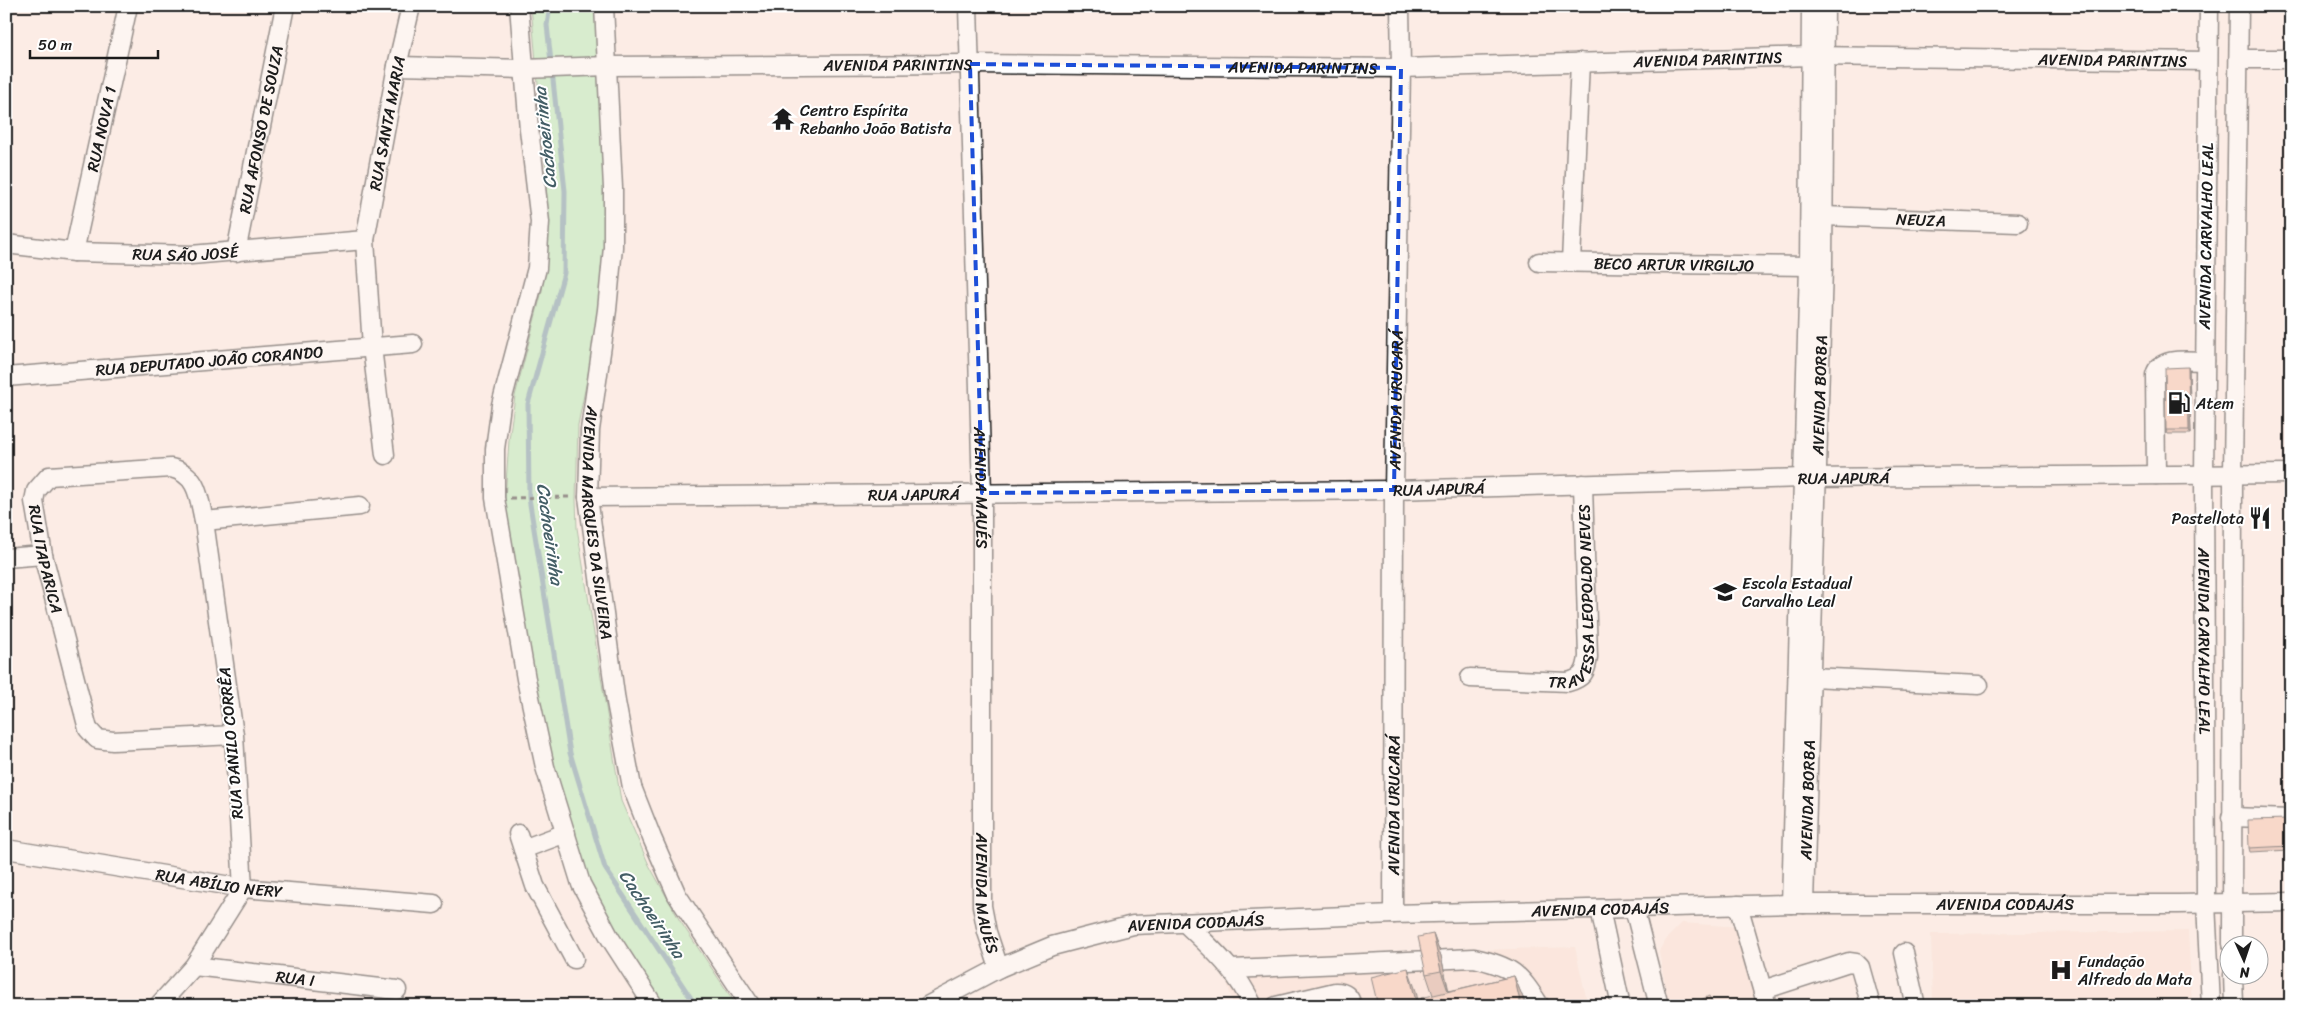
<svg xmlns="http://www.w3.org/2000/svg" width="2297" height="1012" font-family="Sriracha,sans-serif">
<rect width="100%" height="100%" fill="#fcece5"/>
<filter id="ink" filterUnits="userSpaceOnUse"><feTurbulence type="fractalNoise" baseFrequency=".02" numOctaves="2"/><feDisplacementMap in="SourceGraphic" scale="10" xChannelSelector="R" yChannelSelector="G"/><feConvolveMatrix kernelMatrix="1 2 1 2 8 2 1 2 1" color-interpolation-filters="sRGB"/></filter>
<g filter="url(#ink)">
<g fill="#faded2">
<polygon points="1682,923 1741,927 1763,1006 1669,1006 1659,951 1665,940"/>
<polygon points="2188,931 2192,1006 1933,1006 1931,934"/>
<polygon points="1575,947 1588,1006 1233,1006 1221,958"/>
</g>
<polygon fill="#adebb1" stroke="#648466" points="531,6 599,6 609,193 600,314 578,425 576,499 577,528 621,801 649,865 680,921 737,1006 659,1006 586,885 549,748 519,594 505,499 509,440 515,396 542,291 548,242 546,173"/>
<g fill="none" stroke-linecap="round" stroke-linejoin="round">
<polyline stroke="#618d9b" stroke-width="5" points="550,6 547,25 565,191 564,273 528,404 529,498 570,753 605,868 696,1006"/>
<defs>
<g id="minor">
<polyline points="519,6 529,129 540,222 537,268 501,405 495,449 495,498 526,679 545,767 581,884 610,938 654,1006"/>
<path id="s1" d="M 604,6 L 613,188 L 613,247 L 607,310 L 590,430 L 588,497 L 616,702 L 632,787 L 652,838 L 677,895 L 751,1006"/>
<path id="s2" d="M 968,6 L 982,493 L 982,906 L 987,932 L 999,968"/>
<path id="s3" d="M 2209,6 L 2204,475 L 2206,903 L 2211,1006"/>
<polyline points="2239,59 2291,59"/>
<path id="s4" d="M 397,66 L 524,69 L 608,66 L 970,64 L 1401,68 L 1811,56 L 2208,61"/>
<path id="s5" d="M 1823,216 L 2018,223"/>
<path id="s6" d="M 6,244 L 74,252 L 191,255 L 365,240"/>
<path id="s7" d="M 74,252 L 128,6"/>
<path id="s8" d="M 236,252 L 285,6"/>
<path id="s9" d="M 1539,262 L 1809,266"/>
<polyline points="1571,262 1580,62"/>
<path id="s10" d="M 6,377 L 413,344"/>
<path id="s11" d="M 385,455 L 372,347 L 365,240 L 397,66 L 411,6"/>
<path d="M 2156,475 L 2155,375 C 2160,356 2189,361 2205,361"/>
<path id="s12" d="M 588,497 L 1394,490 L 1803,478 L 2291,474"/>
<polyline points="204,521 360,506"/>
<polyline points="6,558 43,555"/>
<polyline points="1811,677 1979,685"/>
<path id="s13" d="M 1470,678 L 1568,682 C 1583,678 1586,672 1588,657 L 1583,484"/>
<polyline points="2231,817 2291,819"/>
<polyline points="518,834 535,886 574,959"/>
<path id="s14" d="M 6,849 L 243,888 L 434,904"/>
<polyline points="523,849 566,833"/>
<polyline points="1791,904 1809,266 1811,6"/>
<path id="s15" d="M 1804,904 L 1823,267 L 1825,6"/>
<polyline points="1738,905 1767,1006"/>
<polyline points="1634,908 1659,1006"/>
<polyline points="1600,909 1621,1006"/>
<path id="s16" d="M 1393,914 L 1394,490 L 1401,68 L 1400,6"/>
<path d="M 1185,923 C 1213,950 1236,969 1253,1006"/>
<polyline points="2232,944 2233,473 2239,6"/>
<polyline points="1904,953 1916,1006"/>
<path id="s17" d="M 194,966 L 397,990"/>
<path d="M 1232,969 L 1474,958 C 1513,967 1519,973 1540,1006"/>
<polyline points="2233,974 2234,1006"/>
<polyline points="1763,990 1849,962 1856,963 1860,967 1871,1006"/>
<path id="s18" d="M 158,1006 L 194,966 L 243,888 L 234,735 L 204,521 C 199,498 198,474 171,468 L 49,476 L 36,491 L 34,501 L 43,555 L 88,729 L 97,739 L 113,741 L 234,735"/>
<path id="s19" d="M 927,1006 L 999,968 L 1052,946 L 1133,925 L 1393,914 L 1791,904 L 2178,904 L 2291,902"/>
<path d="M 1276,1006 L 1335,992 C 1345,992 1350,996 1352,1006"/>
</g>
</defs>
<use href="#minor" stroke="#1c1c1c" stroke-width="21"/>
<polyline stroke="#1c1c1c" stroke-width="3" stroke-dasharray="5 4" stroke-linecap="butt" points="510,498 571,497"/>
<use href="#minor" stroke="#fff" stroke-width="18"/>
</g>
<g fill="#d2a390" stroke="#1c1c1c">
<polygon points="2189,371 2191,434 2168,434 2166,430"/>
<polygon points="2291,822 2291,850 2250,852 2249,848"/>
<polygon points="1433,934 1441,956 1449,991 1514,976 1523,998 1524,1006 1423,1006 1433,995 1426,974"/>
</g>
<g fill="#ab8575" stroke="#1c1c1c">
<polygon points="2188,367 2189,371 2191,434 2189,430"/>
<polygon points="2289,819 2291,822 2291,848 2290,846"/>
<polygon points="1433,934 1441,956 1449,994 1441,971"/>
<polygon points="1408,968 1416,991 1419,1006 1417,1006"/>
<polygon points="1514,976 1523,998 1524,1006 1521,1006"/>
</g>
<g fill="#f4bea7" stroke="#1c1c1c">
<polygon points="2188,367 2189,430 2166,430 2165,368"/>
<polygon points="2289,819 2290,846 2249,848 2248,820"/>
<polygon points="1433,934 1441,971 1426,974 1418,937"/>
<polygon points="1408,968 1417,1006 1378,1006 1371,977"/>
<polygon points="1514,976 1521,1006 1423,1006 1421,998"/>
<polygon points="1709,996 1714,1006 1688,1006"/>
</g>
</g>
<path d="M0 0H2297V1012H0ZM 970,64 L 1401,68 L 1394,490 L 982,493 Z" fill="#fcece5" fill-opacity=".55" fill-rule="evenodd"/>
<path fill="none" stroke="#1d4ed8" stroke-width="4" stroke-dasharray="10 6" stroke-linejoin="round" d="M 970,64 L 1401,68 L 1394,490 L 982,493 Z"/>
<defs>
<symbol id="temple-bare" viewBox="-9 -9 18 18"><path d="M0-6L5-2H3V0L6.5 2.5H4V6H1.5V3h-3V6H-4V2.5H-6.5L-3 0V-2H-5Z" fill="#1c1c1c" stroke="#fff" stroke-width="2.5" paint-order="stroke"/></symbol>
<symbol id="fuel-bare" viewBox="-9 -9 18 18"><path d="M-5.5-6h7V0h2V4h1.3V-2.5L3-4.5l.8-.8L6-3V5H2.5V1h-1V6h-7ZM-4.2-4.7v3.2H.2V-4.7Z" fill="#1c1c1c" stroke="#fff" stroke-width="2.5" paint-order="stroke"/></symbol>
<symbol id="restaurant-bare" viewBox="-9 -9 18 18"><path d="M-5-6h1v4h1v-4h1v4h1v-4h1v5L-1.5 .5V6h-2V.5L-5-1ZM5-6V6H3V1.5H1.5Q1.5-4 5-6Z" fill="#1c1c1c" stroke="#fff" stroke-width="2.5" paint-order="stroke"/></symbol>
<symbol id="school-bare" viewBox="-9 -9 18 18"><path d="M0-5L7-2L0 1L-7-2ZM-4 1L0 2.5L4 1V4Q0 6-4 4Z" fill="#1c1c1c" stroke="#fff" stroke-width="2.5" paint-order="stroke"/></symbol>
<symbol id="hospital-bare" viewBox="-9 -9 18 18"><path d="M-5-5h3v3.5h4V-5h3V5h-3V1.5h-4V5h-3Z" fill="#1c1c1c" stroke="#fff" stroke-width="2.5" paint-order="stroke"/></symbol>
</defs>
<g fill-rule="evenodd">
<use href="#temple-bare" x="767" y="103" width="32" height="32"/>
<use href="#fuel-bare" x="2163" y="387" width="32" height="32"/>
<use href="#restaurant-bare" x="2244" y="502" width="32" height="32"/>
<use href="#school-bare" x="1709" y="576" width="32" height="32"/>
<use href="#hospital-bare" x="2045" y="954" width="32" height="32"/>
</g>
<g text-anchor="middle" dominant-baseline="central" stroke-width="4" stroke-linejoin="round" paint-order="stroke">
<g font-size="16" fill="#1c1c1c" stroke="#fff">
<text stroke="none"><textPath href="#s4" startOffset="1311">AVENIDA PARINTINS</textPath></text>
<text stroke="none"><textPath href="#s4" startOffset="1716">AVENIDA PARINTINS</textPath></text>
<text stroke="none"><textPath href="#s4" startOffset="501">AVENIDA PARINTINS</textPath></text>
<text stroke="none"><textPath href="#s4" startOffset="906">AVENIDA PARINTINS</textPath></text>
<text stroke="none"><textPath href="#s11" startOffset="335">RUA SANTA MARIA</textPath></text>
<text stroke="none"><textPath href="#s7" startOffset="126">RUA NOVA 1</textPath></text>
<text stroke="none"><textPath href="#s8" startOffset="125">RUA AFONSO DE SOUZA</textPath></text>
<text stroke="none"><textPath href="#s5" startOffset="98">NEUZA</textPath></text>
<text transform="translate(2206 236) rotate(-89)">AVENIDA CARVALHO LEAL</text>
<text stroke="none"><textPath href="#s6" startOffset="180">RUA SÃO JOSÉ</textPath></text>
<text stroke="none"><textPath href="#s9" startOffset="135">BECO ARTUR VIRGILJO</textPath></text>
<text stroke="none"><textPath href="#s10" startOffset="204">RUA DEPUTADO JOÃO CORANDO</textPath></text>
<text stroke="none"><textPath href="#s15" startOffset="509">AVENIDA BORBA</textPath></text>
<text stroke="none"><textPath href="#s16" startOffset="514">AVENIDA URUCARÁ</textPath></text>
<text stroke="none"><textPath href="#s12" startOffset="1256">RUA JAPURÁ</textPath></text>
<text stroke="none"><textPath href="#s2" startOffset="482">AVENIDA MAUÉS</textPath></text>
<text stroke="none"><textPath href="#s12" startOffset="851">RUA JAPURÁ</textPath></text>
<text stroke="none"><textPath href="#s12" startOffset="326">RUA JAPURÁ</textPath></text>
<text stroke="none"><textPath href="#s1" startOffset="519">AVENIDA MARQUES DA SILVEIRA</textPath></text>
<text stroke="none"><textPath href="#s18" startOffset="794">RUA ITAPARICA</textPath></text>
<text stroke="none"><textPath href="#s13" startOffset="182">TRAVESSA LEOPOLDO NEVES</textPath></text>
<text stroke="none"><textPath href="#s3" startOffset="635">AVENIDA CARVALHO LEAL</textPath></text>
<text transform="translate(231 743) rotate(-95)">RUA DANILO CORRÊA</text>
<text stroke="none"><textPath href="#s15" startOffset="104">AVENIDA BORBA</textPath></text>
<text stroke="none"><textPath href="#s16" startOffset="109">AVENIDA URUCARÁ</textPath></text>
<text stroke="none"><textPath href="#s14" startOffset="216">RUA ABÍLIO NERY</textPath></text>
<text stroke="none"><textPath href="#s2" startOffset="888">AVENIDA MAUÉS</textPath></text>
<text stroke="none"><textPath href="#s19" startOffset="1095">AVENIDA CODAJÁS</textPath></text>
<text stroke="none"><textPath href="#s19" startOffset="690">AVENIDA CODAJÁS</textPath></text>
<text stroke="none"><textPath href="#s19" startOffset="285">AVENIDA CODAJÁS</textPath></text>
<text stroke="none"><textPath href="#s17" startOffset="102">RUA I</textPath></text>
</g>
<g font-size="16" fill="#1c1c1c" stroke="#fff" text-anchor="start">
<text x="800" y="110">Centro Espírita<tspan x="800" dy="18">Rebanho João Batista</tspan></text>
<text x="2196" y="403">Atem</text>
<text x="2244" y="518" text-anchor="end">Pastellota</text>
<text x="1742" y="583">Escola Estadual<tspan x="1742" dy="18">Carvalho Leal</tspan></text>
<text x="2078" y="961">Fundação<tspan x="2078" dy="18">Alfredo da Mata</tspan></text>
</g>
<g font-size="18" font-style="italic" fill="#445e66" stroke="#fff">
<text transform="translate(545 138) rotate(-96)">Cachoeirinha</text>
<text transform="translate(550 534) rotate(82)">Cachoeirinha</text>
<text transform="translate(652 914) rotate(56)">Cachoeirinha</text>
</g>
</g>
<rect width="2297" height="1012" fill="none" stroke="#fff" stroke-width="25"/>
<rect x="12" y="12" width="2272" height="987" fill="none" stroke="#1c1c1c" stroke-width="2" filter="url(#ink)"/>
<g transform="translate(2244 960) rotate(177)"><circle r="24" fill="#ffffff" stroke="#a4a4a4"/>
<path d="M0-4L9 19L0 12L-9 19Z" fill="#1c1c1c"/>
<text y="-8" font-size="14" font-weight="bold" text-anchor="middle" fill="#1c1c1c">N</text>
</g>
<path d="M30 50v8h128v-8" fill="none" stroke="#1c1c1c" stroke-width="2.5"/>
<text x="38" y="50" font-size="15" fill="#1c1c1c" stroke="#ffffff" stroke-width="4" paint-order="stroke">50 m</text>
</svg>
